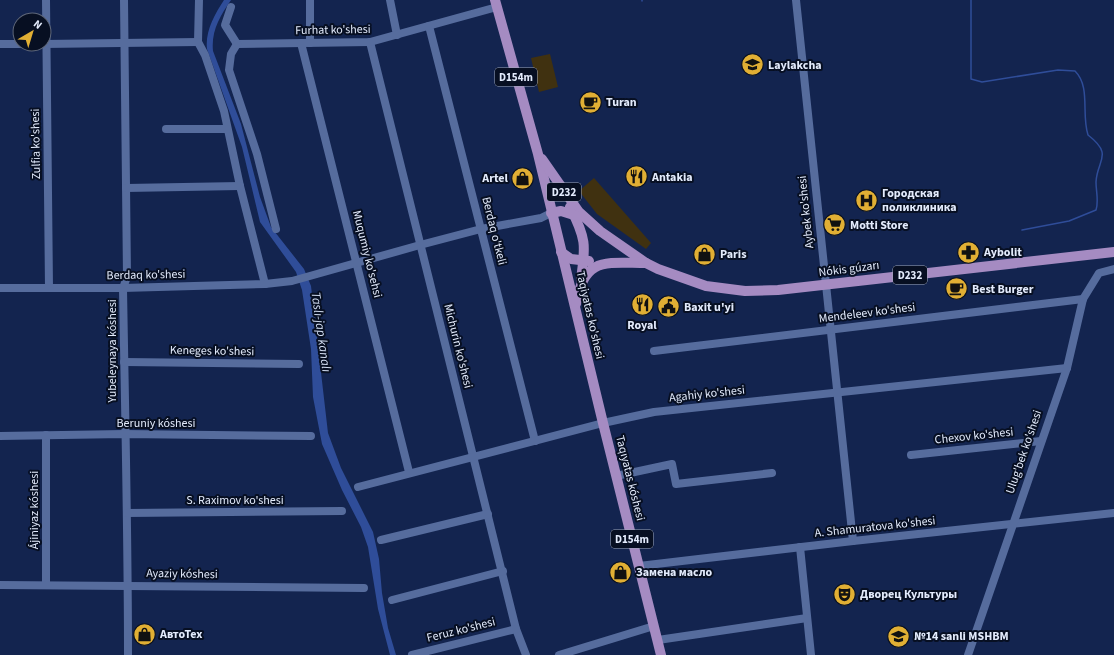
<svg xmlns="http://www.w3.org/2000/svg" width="1114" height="655" font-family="'Source Sans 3',sans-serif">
<rect width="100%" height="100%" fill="#13244f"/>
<g fill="#403110">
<polygon points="550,54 558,87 539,92 531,58"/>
<polygon points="594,178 651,243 646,249 597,214 579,191"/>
</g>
<path fill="#2f4d99" d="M 224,0 L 231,0 C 220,16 211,31 213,51 L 241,124 L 260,197 L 271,227 L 304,269 L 311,286 L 328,433 L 341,468 L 373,532 L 379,559 L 382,593 L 388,628 L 396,655 L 390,655 L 378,609 L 368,547 L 361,527 L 342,490 L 322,444 L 313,397 L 311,349 L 302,290 L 296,272 L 260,222 L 242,147 L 207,49 C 205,32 214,15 224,0 Z"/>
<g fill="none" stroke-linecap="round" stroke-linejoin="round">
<g stroke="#2f4d99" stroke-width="1.5">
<path d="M 971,0 L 971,79 L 982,82 L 1058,70 L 1075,71 C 1091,87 1081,114 1088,135 C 1114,155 1097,160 1096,182 C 1096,192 1099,201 1096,210 L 1069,221 L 1022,230"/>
<polyline points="642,1 642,0"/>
</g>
<g stroke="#566c9d" stroke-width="8">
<polyline points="46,0 49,288"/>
<path d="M 124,0 L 127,277 L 123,288 C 125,410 128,533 128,655"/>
<polyline points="199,0 198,42 205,55 224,111 240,186 265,284"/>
<polyline points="310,0 310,43"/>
<polyline points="390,0 397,35"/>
<polyline points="796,0 853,541"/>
<polyline points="231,7 225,25 237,44"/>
<polyline points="429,26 535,441"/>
<polyline points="370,42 516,629 526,655"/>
<polyline points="301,43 409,472"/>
<polyline points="0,44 31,44"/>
<polyline points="44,44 198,42"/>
<polyline points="237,44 370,42 497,7"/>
<polyline points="237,44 231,54 229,70 257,154 276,229"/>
<polyline points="166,129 227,129"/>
<polyline points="126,188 240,186"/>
<polyline points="0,288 123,288 265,284 292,281 420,245 481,229 541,218 551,213"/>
<polyline points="654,351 1083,299"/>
<polyline points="124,362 299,364"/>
<polyline points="46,435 46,585"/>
<polyline points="0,436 124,434 311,436"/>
<polyline points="911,455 1041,441"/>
<polyline points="616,476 672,464 676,484 772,473"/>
<polyline points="358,487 603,423 654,412 1067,368"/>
<polyline points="127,513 342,511"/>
<polyline points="381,540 488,514"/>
<polyline points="800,547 811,655"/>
<polyline points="639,566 853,541 1114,513"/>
<polyline points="0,585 364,588"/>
<polyline points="392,600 503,571"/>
<polyline points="658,640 807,618"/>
<polyline points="412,655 516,629"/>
<polyline points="559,655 654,626"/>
<polyline points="968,655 1067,368 1083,299 1099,273 1114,269"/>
</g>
<g stroke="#a58bc2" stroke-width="10">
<polyline points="495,0 538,154 603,423 661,655"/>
<polyline points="542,159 579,212 600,231 646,263 658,269 706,286 745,291 778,290 1114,252"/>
<path d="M 570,207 C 586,238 586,245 581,279"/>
<polyline points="551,213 561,211 577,216"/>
<polyline points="561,252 571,259 589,261"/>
<path d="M 576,304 C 584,256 606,263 646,263"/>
</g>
</g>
<defs>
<symbol id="school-disc" viewBox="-11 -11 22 22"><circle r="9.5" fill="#e1af34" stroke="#070f22"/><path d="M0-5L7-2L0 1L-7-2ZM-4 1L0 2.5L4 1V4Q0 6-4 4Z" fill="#111"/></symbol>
<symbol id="cafe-disc" viewBox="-11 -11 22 22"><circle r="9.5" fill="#e1af34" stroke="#070f22"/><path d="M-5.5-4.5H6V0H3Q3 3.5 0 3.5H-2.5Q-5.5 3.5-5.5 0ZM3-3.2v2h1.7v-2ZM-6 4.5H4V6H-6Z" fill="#111"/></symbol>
<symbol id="restaurant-disc" viewBox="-11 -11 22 22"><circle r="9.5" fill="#e1af34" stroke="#070f22"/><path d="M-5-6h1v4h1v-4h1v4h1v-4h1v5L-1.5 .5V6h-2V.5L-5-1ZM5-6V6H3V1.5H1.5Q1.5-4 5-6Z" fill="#111"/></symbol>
<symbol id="shop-disc" viewBox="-11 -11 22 22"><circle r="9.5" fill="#e1af34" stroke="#070f22"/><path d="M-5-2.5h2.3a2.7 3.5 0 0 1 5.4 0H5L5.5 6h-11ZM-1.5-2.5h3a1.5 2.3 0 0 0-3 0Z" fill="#111"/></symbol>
<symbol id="hospital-disc" viewBox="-11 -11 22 22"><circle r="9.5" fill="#e1af34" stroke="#070f22"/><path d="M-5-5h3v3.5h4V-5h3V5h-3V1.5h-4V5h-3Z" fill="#111"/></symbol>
<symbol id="supermarket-disc" viewBox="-11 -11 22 22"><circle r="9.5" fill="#e1af34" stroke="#070f22"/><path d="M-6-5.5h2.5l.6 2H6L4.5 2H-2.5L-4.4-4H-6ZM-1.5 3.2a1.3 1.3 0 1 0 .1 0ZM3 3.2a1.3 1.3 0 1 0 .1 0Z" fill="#111"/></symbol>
<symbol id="pharmacy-disc" viewBox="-11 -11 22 22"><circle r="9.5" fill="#e1af34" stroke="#070f22"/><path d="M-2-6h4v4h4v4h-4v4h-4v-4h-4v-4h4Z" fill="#111"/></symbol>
<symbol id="civic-disc" viewBox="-11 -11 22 22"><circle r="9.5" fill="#e1af34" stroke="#070f22"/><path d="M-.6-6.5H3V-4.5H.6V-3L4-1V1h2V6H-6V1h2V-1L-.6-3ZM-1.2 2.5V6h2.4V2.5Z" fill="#111"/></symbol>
<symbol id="theatre-disc" viewBox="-11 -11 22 22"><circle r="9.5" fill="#e1af34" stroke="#070f22"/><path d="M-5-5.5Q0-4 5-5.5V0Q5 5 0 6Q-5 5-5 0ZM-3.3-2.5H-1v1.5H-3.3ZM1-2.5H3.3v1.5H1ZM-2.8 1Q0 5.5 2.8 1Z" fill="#111"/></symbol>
</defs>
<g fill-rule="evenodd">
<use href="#school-disc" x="740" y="52" width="25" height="25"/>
<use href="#cafe-disc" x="578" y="90" width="25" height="25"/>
<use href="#restaurant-disc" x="624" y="164" width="25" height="25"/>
<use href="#shop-disc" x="510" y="166" width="25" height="25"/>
<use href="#hospital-disc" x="854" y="188" width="25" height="25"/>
<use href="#supermarket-disc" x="822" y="212" width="25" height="25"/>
<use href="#pharmacy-disc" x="956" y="240" width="25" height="25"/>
<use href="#shop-disc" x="692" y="242" width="25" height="25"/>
<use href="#cafe-disc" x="944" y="276" width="25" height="25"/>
<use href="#restaurant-disc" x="630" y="292" width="25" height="25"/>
<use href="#civic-disc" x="656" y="294" width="25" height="25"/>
<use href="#shop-disc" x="608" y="560" width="25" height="25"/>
<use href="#theatre-disc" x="832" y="582" width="25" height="25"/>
<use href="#shop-disc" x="132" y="622" width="25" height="25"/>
<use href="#school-disc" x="886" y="624" width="25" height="25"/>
</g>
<g text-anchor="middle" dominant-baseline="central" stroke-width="4" stroke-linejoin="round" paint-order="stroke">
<g fill="#070f22" stroke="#a1a9bb" stroke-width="1">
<rect x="495" y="68" width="42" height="18" rx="3"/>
<rect x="547" y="183" width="34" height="18" rx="3"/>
<rect x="893" y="266" width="34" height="18" rx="3"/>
<rect x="611" y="530" width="42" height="18" rx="3"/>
</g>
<g font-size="11" font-weight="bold" fill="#e3ebfc">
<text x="516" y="77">D154m</text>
<text x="564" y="192">D232</text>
<text x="910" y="275">D232</text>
<text x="632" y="539">D154m</text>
</g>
<g font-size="12" fill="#e3ebfc" stroke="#070f22">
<text transform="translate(333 30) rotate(-1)">Furhat ko'shesi</text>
<text transform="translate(36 144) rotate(-91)">Zulfia ko'shesi</text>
<text transform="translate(806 212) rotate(-96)">Aybek ko'shesi</text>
<text transform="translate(494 231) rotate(76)">Berdaq o'tkeli</text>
<text transform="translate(367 254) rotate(76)">Muqumiy ko'sehsi</text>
<text transform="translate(849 269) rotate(-7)">Nókis gúzarı</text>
<text transform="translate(146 275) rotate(-1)">Berdaq ko'shesi</text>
<text transform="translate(867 313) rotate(-7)">Mendeleev ko'shesi</text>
<text transform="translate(590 315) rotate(77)">Taqiyatas ko'shesi</text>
<text transform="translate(458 346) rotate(76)">Michurin ko'shesi</text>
<text transform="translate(112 351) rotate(-90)">Yubeleynaya kóshesi</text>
<text transform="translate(212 351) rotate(1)">Keneges ko'shesi</text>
<text transform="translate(707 394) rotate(-6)">Agahiy ko'shesi</text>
<text x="156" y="423">Beruniy kóshesi</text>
<text transform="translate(974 436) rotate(-6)">Chexov ko'shesi</text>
<text transform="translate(1024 452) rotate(-71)">Ulug'bek ko'shesi</text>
<text transform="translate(630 478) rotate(76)">Taqıyatas kóshesi</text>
<text x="235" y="500">S. Raximov ko'shesi</text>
<text transform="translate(34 510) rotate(-90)">Ájiniyaz kóshesi</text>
<text transform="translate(875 527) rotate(-6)">A. Shamuratova ko'shesi</text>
<text transform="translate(182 574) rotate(1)">Ayaziy kóshesi</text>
<text transform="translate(461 630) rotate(-14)">Feruz ko'shesi</text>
</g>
<g font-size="12" font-weight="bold" fill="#e3ebfc" stroke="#070f22" text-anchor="start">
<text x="768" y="65">Laylakcha</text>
<text x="606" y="102">Turan</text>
<text x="652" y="177">Antakia</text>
<text x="508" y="178" text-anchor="end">Artel</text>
<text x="882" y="193">Городская<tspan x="882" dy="14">поликлиника</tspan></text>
<text x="850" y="225">Motti Store</text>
<text x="984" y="252">Aybolit</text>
<text x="720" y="254">Paris</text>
<text x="972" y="289">Best Burger</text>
<text x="684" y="307">Baxit u'yi</text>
<text x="642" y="325" text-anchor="middle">Royal</text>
<text x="636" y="572">Замена масло</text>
<text x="860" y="594">Дворец Культуры</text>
<text x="160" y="634">АвтоТех</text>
<text x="914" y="636">№14 sanli MSHBM</text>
</g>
<g font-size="13" font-style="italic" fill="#ced9ee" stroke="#070f22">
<text transform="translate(321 332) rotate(82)">Taslı-jap kanalı</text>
</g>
</g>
<g transform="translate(32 32) rotate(38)"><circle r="19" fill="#070f22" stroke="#5f6779"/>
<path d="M0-3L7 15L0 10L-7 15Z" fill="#e1af34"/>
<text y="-6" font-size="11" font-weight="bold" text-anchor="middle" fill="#e3ebfc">N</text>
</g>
</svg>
